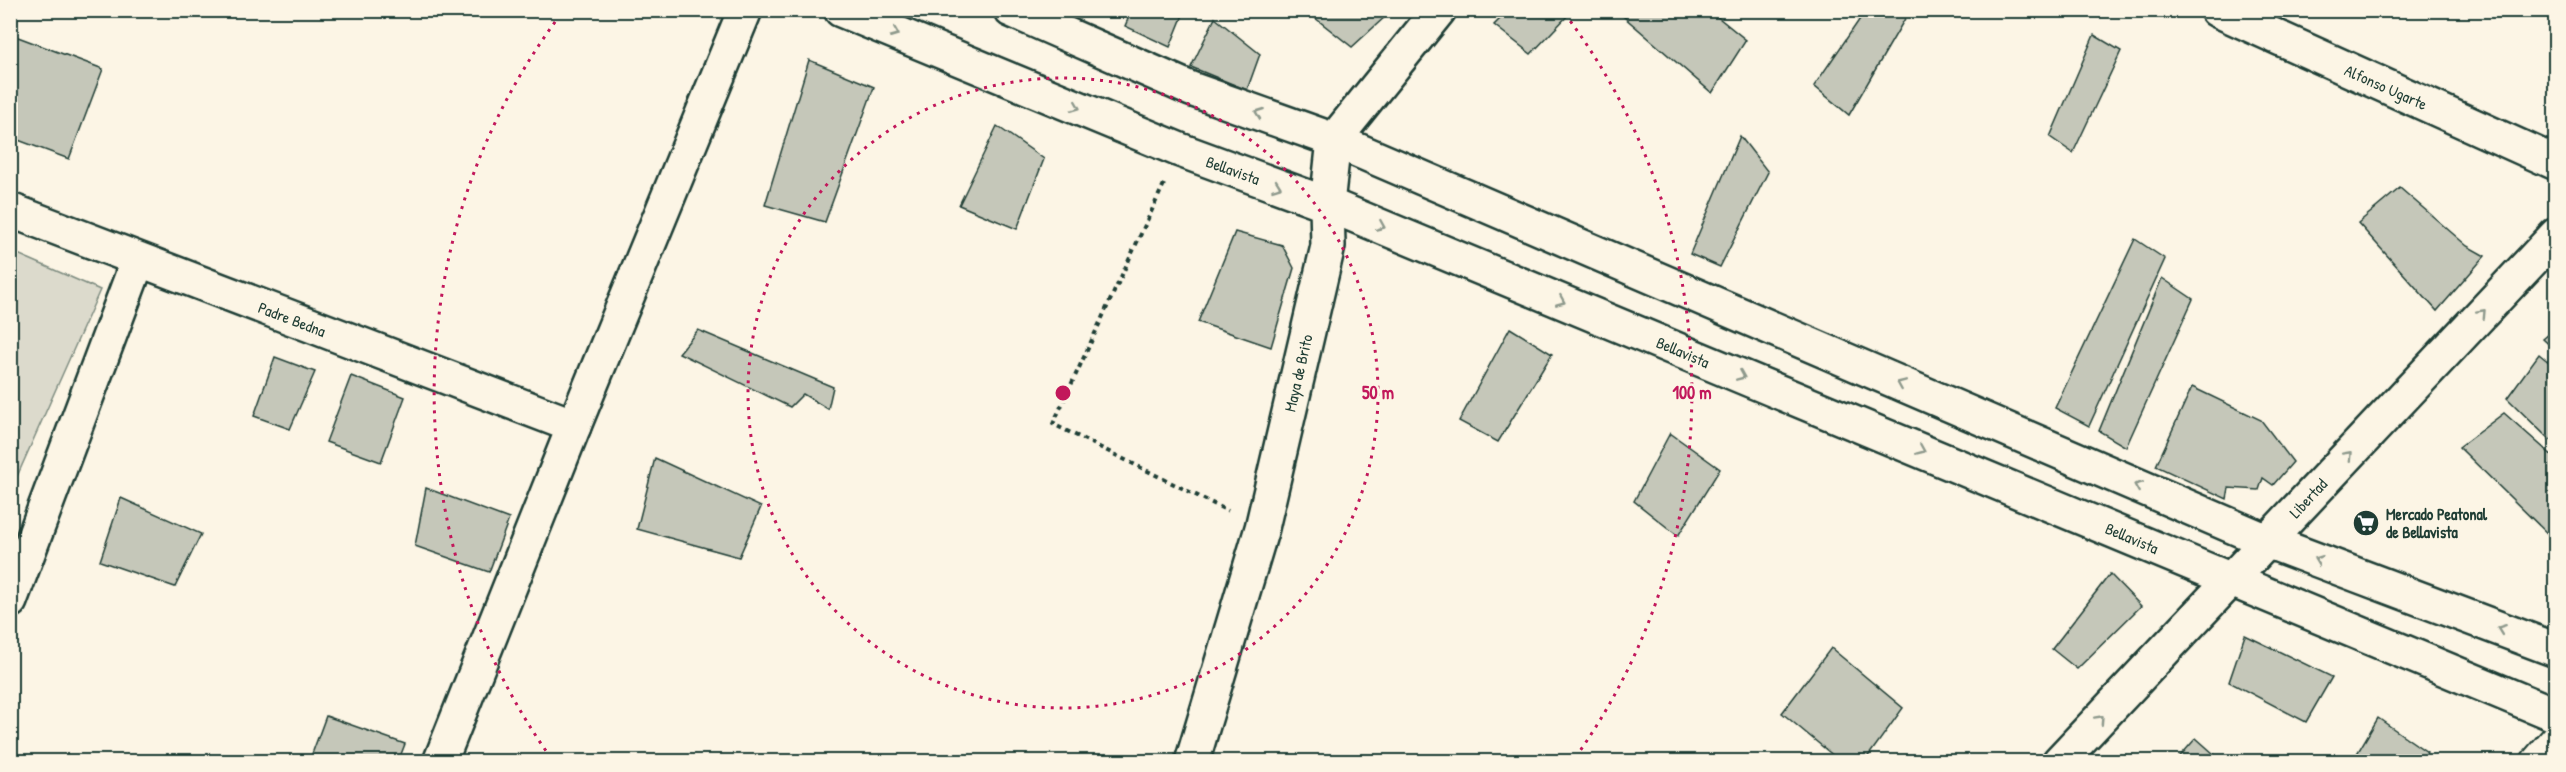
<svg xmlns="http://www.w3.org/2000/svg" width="2566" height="772" font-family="'Patrick Hand',sans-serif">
<rect width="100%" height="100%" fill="#fcf5e5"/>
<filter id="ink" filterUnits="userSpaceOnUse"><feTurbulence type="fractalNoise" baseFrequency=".0167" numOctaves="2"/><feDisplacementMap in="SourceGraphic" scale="12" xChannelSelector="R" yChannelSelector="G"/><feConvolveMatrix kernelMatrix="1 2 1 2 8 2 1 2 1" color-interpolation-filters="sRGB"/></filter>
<g filter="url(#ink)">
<polygon fill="#dcdacc" stroke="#7e8c80" stroke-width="1.5" points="11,251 100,290 11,490"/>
<g fill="#c5c7b9" stroke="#1f3d34" stroke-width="1.5">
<polygon points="1132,10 1185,10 1170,47 1125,26"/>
<polygon points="1305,10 1381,10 1386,16 1352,47"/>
<polygon points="1509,10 1573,10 1531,54 1494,25"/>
<polygon points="1616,10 1709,10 1746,40 1712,93"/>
<polygon points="1866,10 1910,10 1849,115 1814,86"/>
<polygon points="1215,18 1260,54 1247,90 1191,67"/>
<polygon points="10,34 103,69 69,159 10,137"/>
<polygon points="2094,35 2121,51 2073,153 2050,137"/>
<polygon points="809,60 874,87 825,222 765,205"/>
<polygon points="997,126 1044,159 1017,229 959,205"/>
<polygon points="1740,136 1768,172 1720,267 1690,254"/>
<polygon points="2400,188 2467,246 2485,256 2437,311 2358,223"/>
<polygon points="1235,232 1282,245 1294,268 1271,347 1198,322"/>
<polygon points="2135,239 2165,259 2089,426 2055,408"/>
<polygon points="2162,278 2193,299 2126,447 2099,431"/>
<polygon points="1510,328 1552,354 1498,442 1459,421"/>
<polygon points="2556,328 2556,351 2543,339"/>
<polygon points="698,330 833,387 828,409 803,394 790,407 679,353"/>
<polygon points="2539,354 2556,368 2556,446 2507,398"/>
<polygon points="275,357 315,372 290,429 254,416"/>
<polygon points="351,376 405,397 381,462 326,442"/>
<polygon points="2192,387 2261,420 2293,462 2273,485 2263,478 2259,490 2229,488 2227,499 2156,466"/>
<polygon points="2504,413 2556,459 2556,542 2459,447"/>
<polygon points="1670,433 1720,469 1678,536 1634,501"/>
<polygon points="655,458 761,507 739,557 637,529"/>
<polygon points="426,488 509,519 489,572 415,546"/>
<polygon points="121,498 201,534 175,587 100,561"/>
<polygon points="2110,574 2141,606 2077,669 2052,649"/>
<polygon points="2245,635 2332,677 2306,722 2229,682"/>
<polygon points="1831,648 1903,708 1864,762 1841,762 1782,713"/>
<polygon points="326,716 405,744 398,762 309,762"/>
<polygon points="2378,718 2427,752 2422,762 2352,762"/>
<polygon points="2196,738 2223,762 2175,762"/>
</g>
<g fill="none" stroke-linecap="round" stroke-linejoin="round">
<defs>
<polyline id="pedestrian" points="2536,762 2556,739"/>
<g id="minor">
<polyline points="2217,10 2556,163"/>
<polyline points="1334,140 2267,541 2556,650"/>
<polyline points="1327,204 2556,715"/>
<polyline points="10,210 574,426"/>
<polyline points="10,601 138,260"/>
<polyline points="440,762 574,426 745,10"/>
<polyline points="2059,762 2556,235"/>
</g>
<g id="tertiary">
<polyline points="841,10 1180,150 1327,204"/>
<polyline points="1011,10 1191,89 1334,140"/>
<polyline points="1192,762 1262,528 1328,246 1327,204 1334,140 1439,10"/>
</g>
</defs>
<use href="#pedestrian" stroke="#1f3d34" stroke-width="34"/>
<use href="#minor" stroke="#1f3d34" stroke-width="38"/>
<use href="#tertiary" stroke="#1f3d34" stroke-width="38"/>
<polyline stroke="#1f3d34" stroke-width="4" stroke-dasharray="4.5 4.5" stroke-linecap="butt" points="1164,184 1053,424 1228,511"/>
<use href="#pedestrian" stroke="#fcf5e5" stroke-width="30"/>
<use href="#minor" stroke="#fcf5e5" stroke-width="33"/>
<use href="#tertiary" stroke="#fcf5e5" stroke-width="33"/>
</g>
<defs><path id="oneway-chevron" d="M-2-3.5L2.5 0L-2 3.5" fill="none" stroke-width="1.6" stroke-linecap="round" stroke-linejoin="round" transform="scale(1.5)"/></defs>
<g stroke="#8e998c">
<use href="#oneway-chevron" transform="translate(895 33) rotate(22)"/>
<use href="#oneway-chevron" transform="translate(1076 107) rotate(22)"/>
<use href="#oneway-chevron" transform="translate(1259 113) rotate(-160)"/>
<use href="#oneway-chevron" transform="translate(1277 186) rotate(20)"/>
<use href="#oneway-chevron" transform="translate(1381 226) rotate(23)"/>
<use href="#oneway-chevron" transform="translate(1561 301) rotate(23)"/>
<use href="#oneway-chevron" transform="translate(2482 313) rotate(-47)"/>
<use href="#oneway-chevron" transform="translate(1741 376) rotate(23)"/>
<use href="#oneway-chevron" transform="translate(1901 384) rotate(-157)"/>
<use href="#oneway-chevron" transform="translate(1921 450) rotate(23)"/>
<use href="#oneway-chevron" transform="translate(2348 455) rotate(-47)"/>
<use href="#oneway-chevron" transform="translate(2138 486) rotate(-157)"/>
<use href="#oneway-chevron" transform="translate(2318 560) rotate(-159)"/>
<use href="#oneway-chevron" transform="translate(2501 629) rotate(-159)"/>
<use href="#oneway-chevron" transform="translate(2100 719) rotate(-47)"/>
</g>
</g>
<g fill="none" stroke="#c2185b" stroke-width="3" stroke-dasharray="3 6">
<circle cx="1063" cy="393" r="315"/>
<path d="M551 758A629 629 0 0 1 561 14M1565 14A629 629 0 0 1 1575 758"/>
</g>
<defs>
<symbol id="supermarket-disc" viewBox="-11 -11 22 22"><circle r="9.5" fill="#1f3d34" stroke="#fcf5e5"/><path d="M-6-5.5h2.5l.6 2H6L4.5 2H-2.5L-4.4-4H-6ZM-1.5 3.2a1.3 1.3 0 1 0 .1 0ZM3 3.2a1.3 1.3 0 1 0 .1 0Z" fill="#fff"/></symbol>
</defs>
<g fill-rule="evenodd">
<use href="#supermarket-disc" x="2351" y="508" width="30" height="30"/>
</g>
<g text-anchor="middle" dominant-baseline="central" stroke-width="5" stroke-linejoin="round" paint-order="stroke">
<g font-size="16" fill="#1f3d34" stroke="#fcf5e5">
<text transform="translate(2386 87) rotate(24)">Alfonso Ugarte</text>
<text transform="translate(1233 170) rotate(20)">Bellavista</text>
<text transform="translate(292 319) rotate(21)">Padre Bedna</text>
<text transform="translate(1683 352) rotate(23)">Bellavista</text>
<text transform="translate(1298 373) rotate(-77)">Maya de Brito</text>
<text transform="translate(2308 498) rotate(-47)">Libertad</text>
<text transform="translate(2132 538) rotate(23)">Bellavista</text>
</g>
<g font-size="16" font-weight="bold" fill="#1f3d34" stroke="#fcf5e5" text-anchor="start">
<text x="2386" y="514">Mercado Peatonal<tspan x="2386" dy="18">de Bellavista</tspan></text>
</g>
</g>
<circle cx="1063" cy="393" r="9" fill="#c2185b" stroke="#fcf5e5" stroke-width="3"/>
<g font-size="18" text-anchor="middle" font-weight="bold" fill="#c2185b" stroke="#fcf5e5" stroke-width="5" stroke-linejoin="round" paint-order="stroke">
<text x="1378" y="399">50 m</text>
<text x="1692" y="399">100 m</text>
</g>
<rect width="2566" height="772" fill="none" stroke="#fcf5e5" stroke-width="36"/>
<rect x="18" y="18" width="2530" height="736" fill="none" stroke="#1f3d34" stroke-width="2" filter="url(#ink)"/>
</svg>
